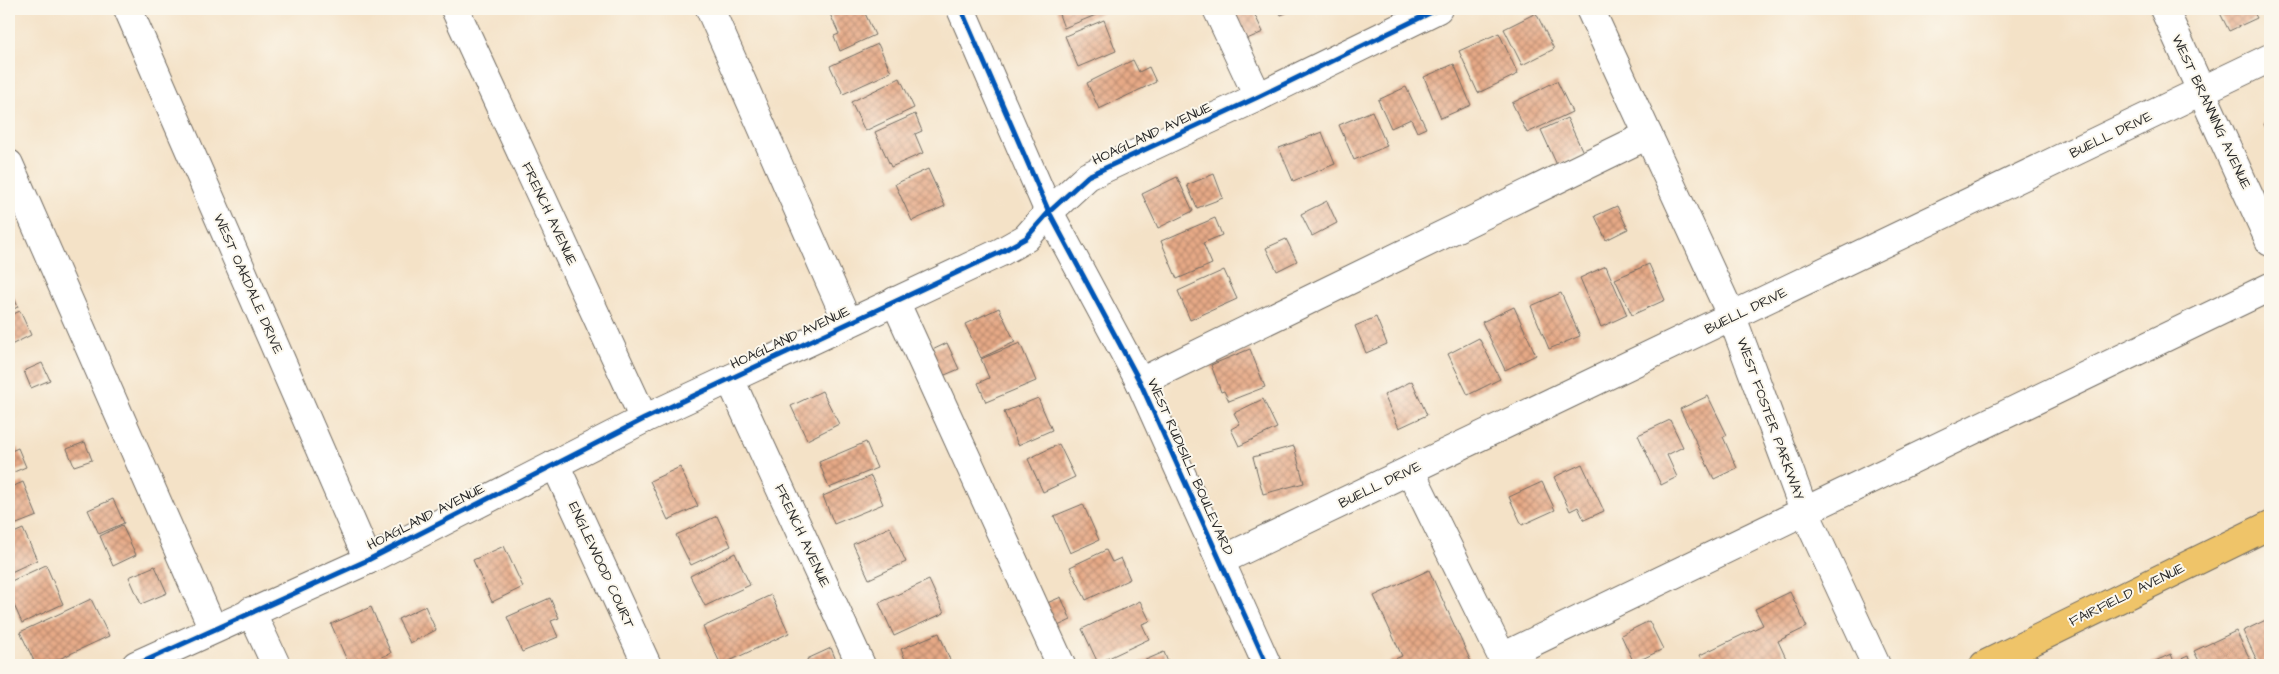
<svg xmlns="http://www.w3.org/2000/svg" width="2279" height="674" font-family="'Architects Daughter',sans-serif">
<defs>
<pattern id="building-cross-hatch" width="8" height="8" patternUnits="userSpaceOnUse" patternTransform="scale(1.25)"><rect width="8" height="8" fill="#e6a986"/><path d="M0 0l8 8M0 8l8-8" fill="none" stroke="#bb8a6e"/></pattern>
</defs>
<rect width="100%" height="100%" fill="#fbf7ec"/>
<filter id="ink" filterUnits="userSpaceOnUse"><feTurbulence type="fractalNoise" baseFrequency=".02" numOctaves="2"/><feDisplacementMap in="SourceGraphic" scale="10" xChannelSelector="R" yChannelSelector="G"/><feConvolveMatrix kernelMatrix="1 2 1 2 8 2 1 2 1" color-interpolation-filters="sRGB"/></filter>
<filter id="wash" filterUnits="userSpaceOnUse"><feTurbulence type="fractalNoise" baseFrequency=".0096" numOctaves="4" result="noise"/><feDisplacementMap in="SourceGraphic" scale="20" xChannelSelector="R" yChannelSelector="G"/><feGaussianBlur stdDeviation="1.12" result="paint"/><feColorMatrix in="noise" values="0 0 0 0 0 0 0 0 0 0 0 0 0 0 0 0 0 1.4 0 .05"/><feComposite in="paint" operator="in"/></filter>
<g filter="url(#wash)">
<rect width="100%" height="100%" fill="#f4e2c7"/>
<g id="blocks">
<g fill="url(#building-cross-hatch)">
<polygon points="841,9 863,9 875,35 840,51 834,36 839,34 830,14"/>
<polygon points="1057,9 1102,9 1103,12 1064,28"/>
<polygon points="1244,9 1252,9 1263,32 1238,43 1226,17"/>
<polygon points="1278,9 1296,9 1281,15"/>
<polygon points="2218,9 2252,9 2257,18 2229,31"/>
<polygon points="1536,13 1554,49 1522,65 1504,29"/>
<polygon points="1104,20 1116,51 1078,67 1065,36"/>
<polygon points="1499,33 1518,74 1478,93 1459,51"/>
<polygon points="878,44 891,72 843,94 830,66"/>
<polygon points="1133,60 1139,72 1149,67 1156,82 1099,109 1087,83"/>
<polygon points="1454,64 1471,105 1441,118 1424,77"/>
<polygon points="900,78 914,108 865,131 851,102"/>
<polygon points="1557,81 1572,112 1527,133 1512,103"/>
<polygon points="1406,87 1426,128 1417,132 1411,119 1391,128 1378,100"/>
<polygon points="1372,111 1387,146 1354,160 1339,125"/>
<polygon points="915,114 922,131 915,134 923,153 891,167 875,132"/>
<polygon points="1567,118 1583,152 1557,165 1541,130"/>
<polygon points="2270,121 2270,140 2263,124"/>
<polygon points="1322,132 1335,164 1293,181 1279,148"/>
<polygon points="928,169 945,206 912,221 895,184"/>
<polygon points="1214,174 1223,198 1197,208 1187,185"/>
<polygon points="1177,177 1193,211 1158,228 1142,194"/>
<polygon points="1327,201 1337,223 1312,236 1301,214"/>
<polygon points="1617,206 1628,229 1606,240 1595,216"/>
<polygon points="1215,218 1222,235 1203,243 1212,264 1177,279 1161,241"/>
<polygon points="1286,239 1297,261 1277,271 1266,248"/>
<polygon points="1649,264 1665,300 1632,315 1615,279"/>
<polygon points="1606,266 1627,315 1601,327 1580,278"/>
<polygon points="1224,270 1237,299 1190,320 1178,291"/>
<polygon points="9,285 18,307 9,311"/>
<polygon points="1561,293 1580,336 1549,349 1531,306"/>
<polygon points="1514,307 1536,355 1505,370 1482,322"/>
<polygon points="999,308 1015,342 981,358 965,324"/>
<polygon points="20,311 31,335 9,346 9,316"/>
<polygon points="1376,317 1387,344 1366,353 1355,326"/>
<polygon points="1479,338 1500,379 1468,395 1448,354"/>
<polygon points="947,343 959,369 938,378 926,353"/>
<polygon points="1020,343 1036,381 986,402 978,383 989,378 981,359"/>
<polygon points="1250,349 1265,387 1229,401 1224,391 1221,392 1211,365"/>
<polygon points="42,363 50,380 31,388 24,371"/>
<polygon points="1412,381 1427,415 1399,428 1384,395"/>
<polygon points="822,391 839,424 807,440 791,406"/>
<polygon points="1708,396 1727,435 1723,437 1737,468 1714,479 1680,409"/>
<polygon points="1038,398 1052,430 1018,445 1004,412"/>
<polygon points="1263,399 1277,428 1239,446 1231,429 1240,424 1234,413"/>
<polygon points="1670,420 1683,447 1667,455 1677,477 1661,485 1638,435"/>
<polygon points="85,442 92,460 74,466 67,449"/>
<polygon points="866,442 877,468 829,488 819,462"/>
<polygon points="1059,444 1075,477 1043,492 1028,459"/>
<polygon points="1294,446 1304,483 1263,494 1253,457"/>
<polygon points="18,448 26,467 9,474 9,452"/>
<polygon points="1582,464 1604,511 1584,520 1578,507 1570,511 1554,477"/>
<polygon points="680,467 698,506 668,520 650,481"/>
<polygon points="871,476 883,504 834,524 823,496"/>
<polygon points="23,482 37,516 9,527 9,488"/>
<polygon points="1542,482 1555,510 1522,525 1509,497"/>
<polygon points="113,499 124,523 99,534 88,510"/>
<polygon points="1083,504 1099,540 1070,553 1054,516"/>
<polygon points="717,516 731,546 691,565 676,535"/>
<polygon points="122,525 136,555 113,566 100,536"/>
<polygon points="890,527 906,562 869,579 853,544"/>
<polygon points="23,529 37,560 9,573 9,535"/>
<polygon points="504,546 523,587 492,602 473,560"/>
<polygon points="1106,550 1112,562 1121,558 1130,579 1086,600 1070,567"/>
<polygon points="735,553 750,585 705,606 690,576"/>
<polygon points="46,565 63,604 22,623 9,594 9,582"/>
<polygon points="155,566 167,593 141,604 129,577"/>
<polygon points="1429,570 1472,664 1381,665 1402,656 1374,596"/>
<polygon points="929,580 944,613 894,636 879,603"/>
<polygon points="1790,592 1807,627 1778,641 1789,665 1705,665 1700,655 1763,625 1755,609"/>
<polygon points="771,595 789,633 721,665 703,627"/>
<polygon points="1061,597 1071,620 1049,630 1038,607"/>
<polygon points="550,598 559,618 551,621 558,637 522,652 507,617"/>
<polygon points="91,599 109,636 46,665 36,665 20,632"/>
<polygon points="1140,601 1150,621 1142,624 1149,639 1098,663 1082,629"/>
<polygon points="425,606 436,630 410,643 398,619"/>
<polygon points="371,607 391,653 363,665 349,665 331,624"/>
<polygon points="2270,618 2270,665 2259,665 2243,631"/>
<polygon points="1649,621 1663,649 1634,663 1621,635"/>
<polygon points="2236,631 2253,665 2201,665 2194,651"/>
<polygon points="939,633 952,665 907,665 901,649"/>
<polygon points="831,648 838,665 809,665 807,659"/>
<polygon points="1164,652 1169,665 1134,665"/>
<polygon points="2171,654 2174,662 2188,656 2191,665 2152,665 2151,663"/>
</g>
</g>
</g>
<g filter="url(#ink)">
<use href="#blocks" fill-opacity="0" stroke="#716b62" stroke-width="1"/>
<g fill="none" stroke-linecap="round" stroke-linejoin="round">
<defs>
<g id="minor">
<polyline points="128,9 368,560"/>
<polyline points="455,9 644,419"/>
<polyline points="710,9 848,323"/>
<polyline points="961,9 1049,212 1140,382 1267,665"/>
<polyline points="1217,9 1258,97"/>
<polyline points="1590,9 1732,317 1804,510 1876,665"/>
<polyline points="2164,9 2270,242"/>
<polyline points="9,164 213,629"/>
<polyline points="895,301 1061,665"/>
<polyline points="730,379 861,665"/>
<polyline points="1140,382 1648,135"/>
<polyline points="555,464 647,665"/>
<polyline points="1410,470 1502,657 1504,665"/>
<polyline points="1220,561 2270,58"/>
<polyline points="251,611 276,665"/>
<polyline points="1502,657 2270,287"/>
<polyline points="136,665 368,560 644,419 1001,252 1026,238 1049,212 1088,176 1258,97 1438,9"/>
</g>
<polyline id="major" points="1984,665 2270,525"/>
</defs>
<use href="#minor" stroke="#716b62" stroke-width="30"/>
<use href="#major" stroke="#716b62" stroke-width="30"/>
<use href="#minor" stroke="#fff" stroke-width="28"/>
<use href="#major" stroke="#efc469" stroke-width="28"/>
<defs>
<g id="cycleway">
<polyline points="961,9 1049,212 1140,382 1267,665"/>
<polyline points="136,665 368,560 644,419 1001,252 1026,238 1049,212 1088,176 1258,97 1438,9"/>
</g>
</defs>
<use href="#cycleway" stroke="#fbf7ec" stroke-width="8"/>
<use href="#cycleway" stroke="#0057b8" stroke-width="5"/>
</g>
</g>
<g text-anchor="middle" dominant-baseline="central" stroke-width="4" stroke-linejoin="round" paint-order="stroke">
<g font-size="14" fill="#2b2b2b" stroke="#fbf7ec">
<text transform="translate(2211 112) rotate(65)">WEST BRANNING AVENUE</text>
<text transform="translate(1152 134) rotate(-25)">HOAGLAND AVENUE</text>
<text transform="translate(2111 135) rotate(-26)">BUELL DRIVE</text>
<text transform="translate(549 214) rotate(65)">FRENCH AVENUE</text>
<text transform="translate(248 284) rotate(66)">WEST OAKDALE DRIVE</text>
<text transform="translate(1746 311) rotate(-26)">BUELL DRIVE</text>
<text transform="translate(790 338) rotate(-25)">HOAGLAND AVENUE</text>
<text transform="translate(1770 419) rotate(70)">WEST FOSTER PARKWAY</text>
<text transform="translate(1190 467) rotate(66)">WEST RUDISILL BOULEVARD</text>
<text transform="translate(1380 485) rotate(-26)">BUELL DRIVE</text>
<text transform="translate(426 517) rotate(-27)">HOAGLAND AVENUE</text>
<text transform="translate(802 536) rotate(65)">FRENCH AVENUE</text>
<text transform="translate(601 565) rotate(65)">ENGLEWOOD COURT</text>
<text transform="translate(2127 595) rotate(-26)">FAIRFIELD AVENUE</text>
</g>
</g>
<rect width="2279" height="674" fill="none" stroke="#fbf7ec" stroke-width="30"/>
</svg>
